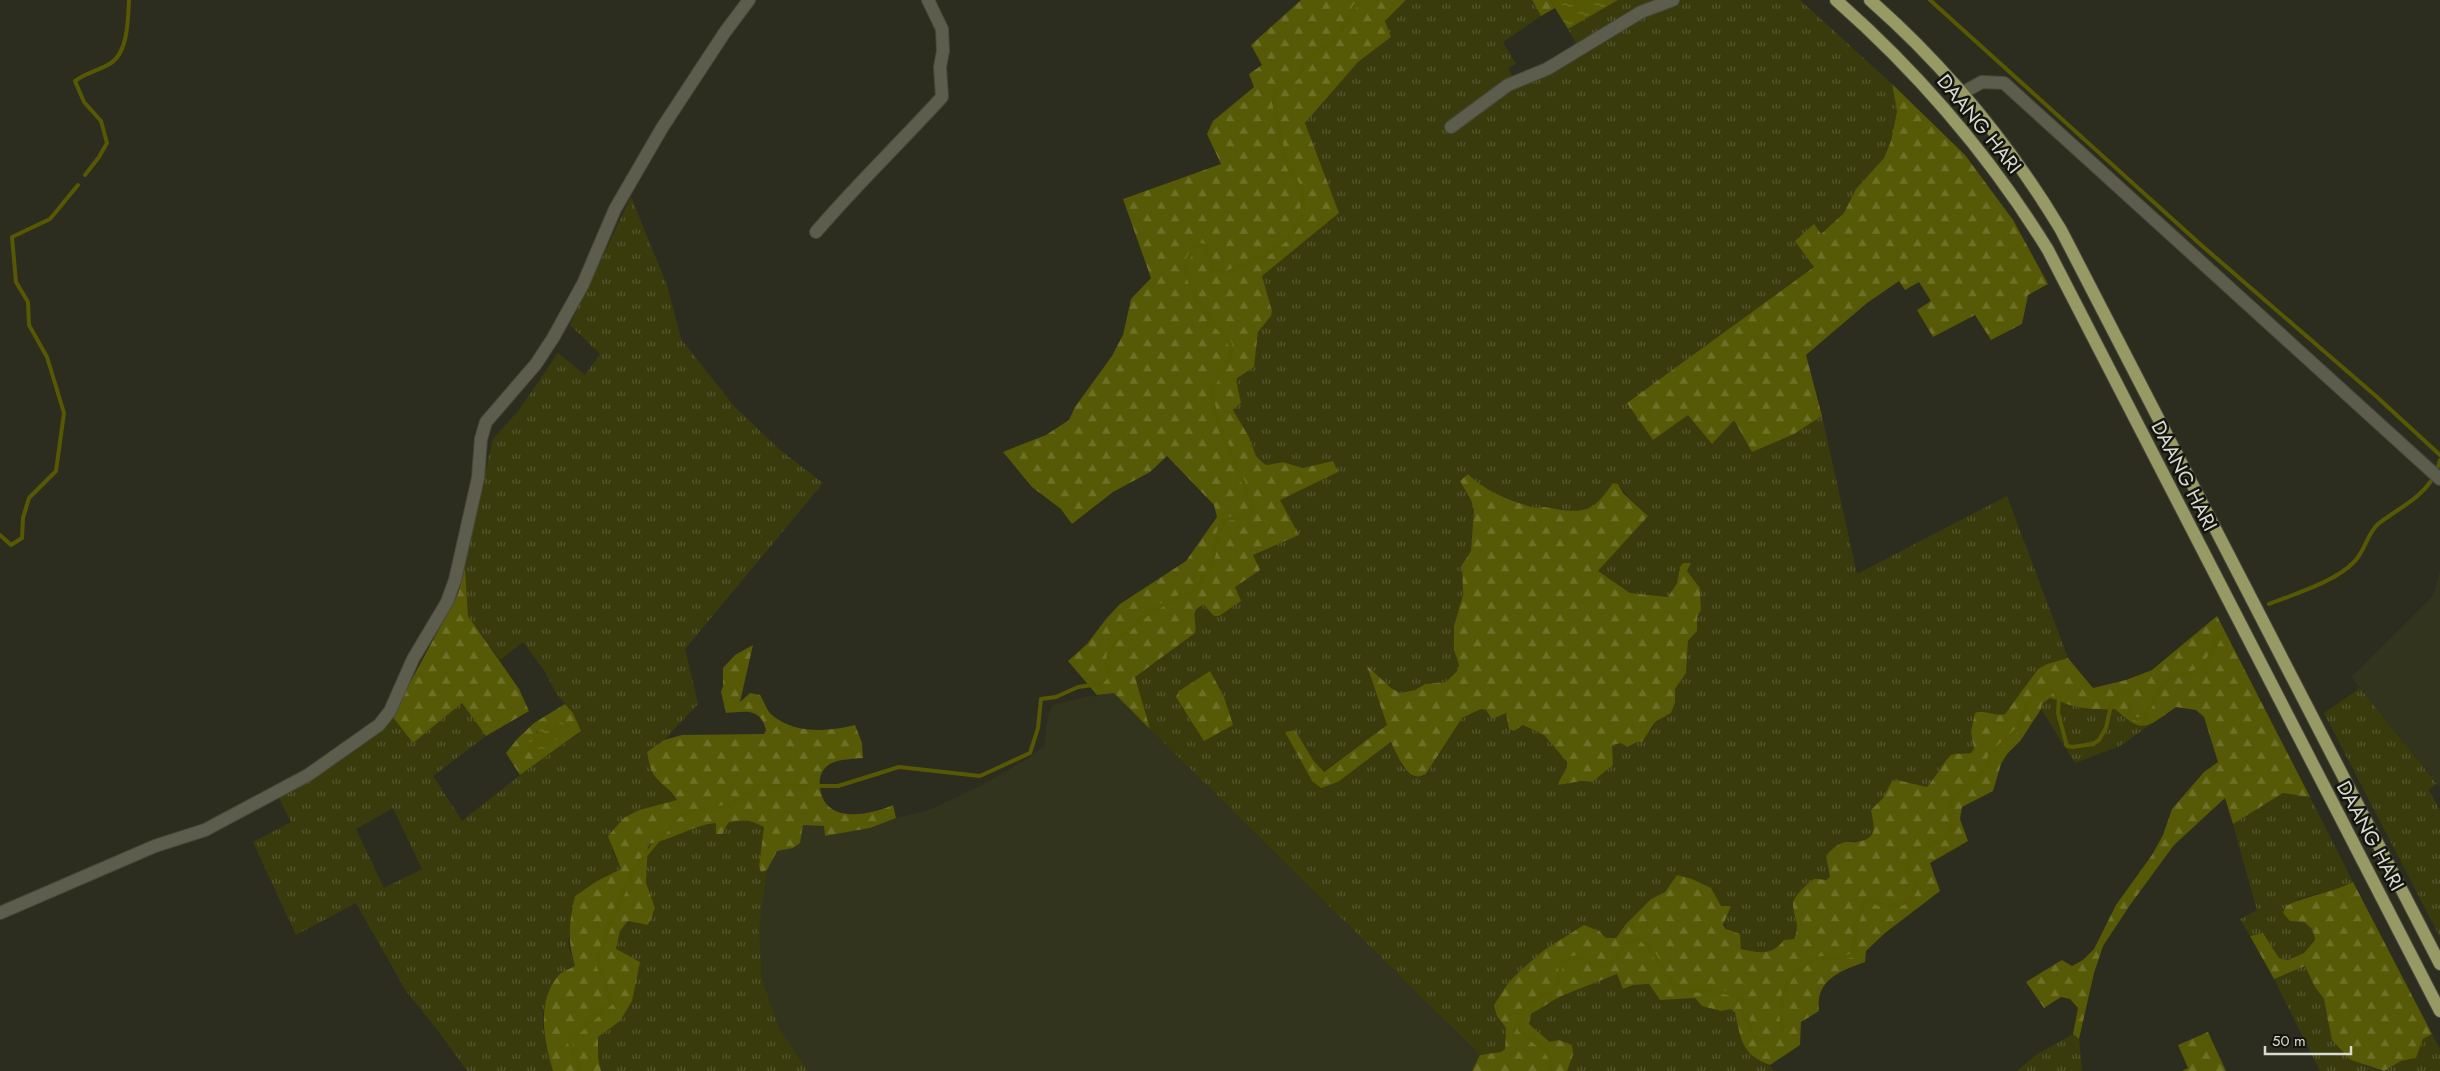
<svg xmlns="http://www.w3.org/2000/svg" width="2440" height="1071" font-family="Jost,sans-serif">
<defs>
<pattern id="grass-tufts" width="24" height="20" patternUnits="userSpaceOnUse" patternTransform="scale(1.25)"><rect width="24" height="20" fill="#3a3b0d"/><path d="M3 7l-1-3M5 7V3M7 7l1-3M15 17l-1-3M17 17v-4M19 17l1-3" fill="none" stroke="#56572f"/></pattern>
<pattern id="forest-firs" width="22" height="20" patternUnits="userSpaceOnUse" patternTransform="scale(1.25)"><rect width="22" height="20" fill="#565905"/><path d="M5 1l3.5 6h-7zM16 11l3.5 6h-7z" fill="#6e7028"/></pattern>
<pattern id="water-ripples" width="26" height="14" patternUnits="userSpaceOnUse" patternTransform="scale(1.25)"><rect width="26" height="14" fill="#565804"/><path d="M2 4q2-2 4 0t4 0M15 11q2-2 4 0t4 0" fill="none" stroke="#6e6f28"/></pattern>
</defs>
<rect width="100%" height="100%" fill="#2c2d1e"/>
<g fill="#33341e">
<polygon points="2440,571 2440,787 2351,677 2433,596"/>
<polygon points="1114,693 1480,1055 1472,1071 808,1071 780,1030 762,980 759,929 767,870 777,850 793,848 803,825 824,826 825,836 870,828 896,818 929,810 980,786 1024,761 1044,746 1048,715 1053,705 1085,697"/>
</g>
<g fill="url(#grass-tufts)" fill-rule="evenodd">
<path d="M 1406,0 L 1532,0 L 1541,16 L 1503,42 L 1516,64 L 1508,68 L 1515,81 L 1578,47 L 1568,29 L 1618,0 L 1800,0 L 1892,84 L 1897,111 L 1891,141 L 1884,158 L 1856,189 L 1844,213 L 1821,234 L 1814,267 L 1723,334 L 1688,415 L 1734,419 L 1794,434 L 1822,416 L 1857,574 L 2007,496 L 2068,658 L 2047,664 L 2038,669 L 2005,714 L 2000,716 L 1980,711 L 1971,732 L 1974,749 L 1971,753 C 1965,754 1956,753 1951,755 C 1948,756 1931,782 1927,787 L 1897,780 L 1892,781 L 1883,798 L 1871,810 C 1872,816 1876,825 1875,831 C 1873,842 1854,842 1846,841 L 1826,856 L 1830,877 L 1826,880 C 1822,880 1818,878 1814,879 C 1808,882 1793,897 1793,904 C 1793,919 1801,923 1794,939 C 1785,944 1773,952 1762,954 C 1735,956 1724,928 1721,906 L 1677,875 L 1665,892 L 1651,899 L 1626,924 L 1616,938 L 1606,938 L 1599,931 L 1544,950 L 1509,982 L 1497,1016 L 1506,1028 L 1505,1049 L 1501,1052 L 1480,1055 L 1150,729 L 1135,677 L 1195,633 C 1198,621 1189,611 1204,605 L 1214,616 L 1253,555 L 1280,500 L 1333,461 L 1303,468 L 1283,462 L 1267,465 L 1263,463 L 1256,456 L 1249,437 L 1233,410 L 1241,403 L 1236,379 L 1254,367 L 1258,332 L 1271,316 L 1272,311 L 1262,276 L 1339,213 L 1305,123 L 1358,62 L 1391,37 L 1385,21 ZM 1468,474 C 1485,491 1509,502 1532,507 C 1536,508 1540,507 1544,507 C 1560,509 1573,514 1589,508 C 1600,504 1606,492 1613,483 L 1618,484 C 1626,496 1638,505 1648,516 L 1598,571 L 1630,593 L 1668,597 L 1677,583 L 1680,567 L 1687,571 L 1700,588 L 1701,610 L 1697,617 L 1697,631 L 1688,641 L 1686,673 L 1675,689 L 1675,703 L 1671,713 L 1655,722 L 1652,729 L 1627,747 L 1621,743 L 1612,745 L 1592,782 L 1582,781 L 1558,785 C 1559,776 1568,771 1567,762 L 1544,735 L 1523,725 L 1514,731 L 1506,713 L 1481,709 L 1462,718 L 1427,774 L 1422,777 L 1403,768 L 1392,742 L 1338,782 L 1312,781 L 1285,732 L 1295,730 L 1313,760 L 1323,772 L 1387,725 L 1367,667 L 1391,688 L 1400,693 L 1415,690 L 1425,684 L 1446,682 L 1457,671 L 1459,665 L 1454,650 L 1454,626 L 1463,595 L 1462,565 L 1471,552 L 1474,510 L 1471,500 L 1460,481 Z"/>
<path d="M 631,197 L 667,285 L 681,339 L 734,406 L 780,450 L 823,483 L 685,649 L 698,704 L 664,740 L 647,752 L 658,781 L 672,790 L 678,800 L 639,810 L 612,850 L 621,869 L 597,881 L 575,896 L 568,944 L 575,966 C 566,978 553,990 546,1003 C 538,1018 548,1055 553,1071 L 467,1071 L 439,1032 L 406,991 L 356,903 L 296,935 L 253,842 L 291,822 L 277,794 L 392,716 L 413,743 L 462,702 L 486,736 L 433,776 L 462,821 L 520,775 L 581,732 L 573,713 L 556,693 L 544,670 L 523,642 L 500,660 L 468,616 L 465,567 L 473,524 L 493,439 L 519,410 L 558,353 L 585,375 L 600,354 L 570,325 ZM 393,808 L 422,869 L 384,888 L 356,829 Z"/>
<polygon points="2360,688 2437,784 2429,790 2440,811 2440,937 2324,713"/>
<path d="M 2050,698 C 2058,700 2065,704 2073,706 C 2082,709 2106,710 2115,709 C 2126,720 2133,727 2150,725 L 2120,746 L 2075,763 L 2041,709 L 2042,704 Z"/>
<polygon points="2283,793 2310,797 2353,882 2340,888 2298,899 2304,922 2313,930 2315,940 2304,953 2288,960 2279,958 2263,933 2250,936 2240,919 2257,910 2233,824"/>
<path d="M 737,819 L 756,822 L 764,827 L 759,866 L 762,872 L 767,870 L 759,929 L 762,980 L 780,1030 L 808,1071 L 601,1071 L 598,1057 L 598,1037 L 620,1021 L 616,950 L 620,931 L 629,921 L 647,925 L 654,908 L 646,883 L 648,844 C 669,842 685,830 705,824 C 716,822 726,823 737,819 Z"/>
<polygon points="2305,966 2315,987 2324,999 2328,1017 2351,1060 2380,1071 2320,1071 2274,979"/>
<path d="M 1617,974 L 1633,985 L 1649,984 L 1660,1000 L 1695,998 C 1709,1007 1713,1013 1731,1009 C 1736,1014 1737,1021 1738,1028 C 1743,1047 1751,1058 1770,1066 L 1773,1071 L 1567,1071 L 1573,1055 L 1550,1042 L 1529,1024 L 1531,1014 L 1559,997 Z"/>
<polygon points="2073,1034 2079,1039 2082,1071 2017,1071 2036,1055"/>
<polygon points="2432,1034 2440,1049 2440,1071 2384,1071 2401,1061 2416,1058 2423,1039"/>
</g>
<g fill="url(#forest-firs)" fill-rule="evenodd">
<path d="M 1301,0 L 1406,0 L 1385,21 L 1391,37 L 1358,62 L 1305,123 L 1339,213 L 1262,276 L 1272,311 L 1271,316 L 1258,332 L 1254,367 L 1236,379 L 1241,403 L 1233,410 L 1249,437 L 1256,456 L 1263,463 L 1267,465 L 1283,462 L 1303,468 L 1333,461 L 1338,472 L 1280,500 L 1299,535 L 1253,555 L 1260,570 L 1235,587 L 1241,601 L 1219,616 L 1214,616 L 1204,605 C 1188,610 1198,621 1195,633 L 1135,677 L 1150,729 L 1114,693 L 1097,695 L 1068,661 L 1087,644 L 1106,619 L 1120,604 L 1186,561 L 1217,517 L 1214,505 L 1167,456 L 1150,472 L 1113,492 L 1072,524 L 1061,509 L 1032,487 L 1003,452 L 1046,435 L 1069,420 L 1075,407 L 1112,356 L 1123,335 L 1131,299 L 1151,278 L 1123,199 L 1221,164 L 1207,134 L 1213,121 L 1254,87 L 1249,74 L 1262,65 L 1251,45 Z"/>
<polygon points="1532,0 1550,0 1555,8 1541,16"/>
<polygon points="1892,84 1965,155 2013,220 2048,284 2028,295 2022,324 1991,340 1975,315 1933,337 1917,310 1931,301 1919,282 1905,290 1899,281 1867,303 1806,355 1822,416 1794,434 1752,452 1734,420 1712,444 1688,415 1653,440 1627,403 1814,267 1795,241 1814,224 1821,234 1844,213 1856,189 1884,158 1891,141 1897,111"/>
<path d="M 1468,474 C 1485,491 1509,501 1532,507 C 1536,508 1540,507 1544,507 C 1560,509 1573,514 1589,508 C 1600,503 1606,492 1613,483 L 1618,484 L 1623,493 L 1648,516 L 1598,571 L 1630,593 L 1668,597 L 1677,583 L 1680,567 L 1683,563 L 1691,563 L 1687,571 L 1700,588 L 1701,610 L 1697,617 L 1697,631 L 1688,641 L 1686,673 L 1675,689 L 1675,703 L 1671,713 L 1655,722 L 1642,742 L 1637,742 L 1627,747 L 1621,743 L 1612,745 L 1613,765 L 1592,782 L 1582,781 L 1558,785 C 1560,776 1568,771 1567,762 L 1544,735 L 1523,725 L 1514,731 L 1509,729 L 1506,713 L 1492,719 L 1486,710 L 1481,709 L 1462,718 L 1426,774 C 1407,785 1398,755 1391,742 L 1338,782 L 1321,788 L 1312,781 L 1285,732 L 1295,730 L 1313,760 L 1324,772 L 1387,725 L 1367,666 L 1391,688 L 1400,693 L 1415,690 L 1425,684 L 1446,682 L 1457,671 L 1459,665 L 1454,650 L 1454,626 L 1463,595 L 1462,565 L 1471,551 L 1474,510 L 1471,500 L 1460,481 Z"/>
<polygon points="465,567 468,616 519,689 529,711 486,736 462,703 413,743 392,716 458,594"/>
<path d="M 2217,616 L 2310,797 L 2283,793 L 2233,824 L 2225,798 L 2174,845 L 2130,905 L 2103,946 L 2094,973 L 2079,1039 L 2073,1034 L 2078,1008 L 2070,999 L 2061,997 L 2044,1008 L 2026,982 L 2062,960 L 2072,966 L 2083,960 L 2094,949 L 2116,905 L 2152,855 L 2163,835 L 2172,809 L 2204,772 L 2218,762 L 2204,717 L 2196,710 L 2176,707 C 2147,727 2144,736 2115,709 C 2106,710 2082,709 2073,706 C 2065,704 2058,700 2050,698 L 2042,704 L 2041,709 L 2021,740 L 2007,754 L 2001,764 L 1993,791 L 1962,807 L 1960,819 L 1968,841 L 1930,863 L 1940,891 L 1885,933 L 1866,951 L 1865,962 C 1840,971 1815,980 1819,1011 L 1801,1022 L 1800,1045 L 1770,1065 C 1742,1055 1741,1040 1735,1013 L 1731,1009 L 1721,1011 L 1702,1006 L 1695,998 L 1660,1000 L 1649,984 L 1633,985 L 1623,989 L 1617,974 L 1559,997 L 1531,1014 L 1529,1024 L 1550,1042 L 1559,1040 L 1572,1045 L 1573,1055 L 1567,1071 L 1472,1071 L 1480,1055 L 1501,1052 L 1505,1049 L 1506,1028 L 1497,1016 L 1494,1005 L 1509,982 L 1520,971 L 1544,950 L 1584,925 L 1599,931 L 1606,938 L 1616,938 L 1626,924 L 1651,899 L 1665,892 L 1677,875 L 1692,879 L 1711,888 L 1721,906 L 1731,906 L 1723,925 L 1726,929 L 1740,934 L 1741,949 C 1759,953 1772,956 1784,940 L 1794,939 C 1801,923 1793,918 1793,904 C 1793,897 1808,882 1814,879 C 1818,878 1822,880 1826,880 L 1830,877 L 1826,856 C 1831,850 1837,844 1845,842 C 1848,841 1852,843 1856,842 C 1879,839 1874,827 1871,810 L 1883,798 L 1892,781 L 1897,780 L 1927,787 C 1932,782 1948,756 1951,755 C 1956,753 1965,754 1971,753 L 1974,749 L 1971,732 L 1975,713 C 1985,709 1994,717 2005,714 L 2038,669 L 2047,664 L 2068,658 L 2093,688 L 2126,680 L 2152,670 Z"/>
<path d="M 753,645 L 740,702 L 750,693 L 760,695 C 764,701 767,711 772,715 C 794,734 829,732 855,725 L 862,743 L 863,758 C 852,759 834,759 826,767 C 820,773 819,780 820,788 C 825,825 870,815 893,805 L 896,818 L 870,828 L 825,836 L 824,826 L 803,825 L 800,843 L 793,848 L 777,851 L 767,870 L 761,872 L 759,866 L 764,827 C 752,820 740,818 728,823 L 722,834 L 716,834 L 716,823 C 692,825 672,841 648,844 L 646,883 L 655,908 L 648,925 L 628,921 L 620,931 L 616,949 L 640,962 L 632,1001 L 620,1021 L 598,1037 L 598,1057 L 601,1071 L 553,1071 C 544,1041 536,1003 558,976 C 562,971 570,969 575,966 C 567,938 569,925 575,896 L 597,881 L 621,869 L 608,836 L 624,818 L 639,810 L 677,800 C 671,789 665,788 657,779 C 650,771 649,762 647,752 L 664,740 L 682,735 L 764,734 L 766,730 C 760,707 745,712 726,713 L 721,692 L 723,686 L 723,668 L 735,655 Z"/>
<polygon points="1210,671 1224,697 1233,725 1204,741 1176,697 1179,691"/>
<path d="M 565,704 L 573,713 L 581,731 L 520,775 L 506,753 L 518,738 L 534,723 ZM 544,729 L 553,742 L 537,753 L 536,732 Z"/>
<path d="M 2353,882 L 2432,1034 L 2423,1039 L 2416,1058 L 2401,1061 L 2384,1071 L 2351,1060 L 2332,1040 L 2324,999 L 2315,987 L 2305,966 L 2274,979 L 2250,936 L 2263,933 L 2279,958 L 2288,960 L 2304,953 L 2315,940 L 2313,930 L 2304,922 L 2290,921 L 2283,913 L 2286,906 C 2307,895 2332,893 2353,882 Z"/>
<polygon points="2208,1032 2226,1071 2182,1071 2188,1068 2178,1045"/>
</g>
<g fill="url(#water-ripples)">
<polygon points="1550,0 1618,0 1568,29"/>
<path d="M 562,722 L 566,726 C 561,737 545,753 532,754 L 527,750 C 526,733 548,725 562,722 Z"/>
</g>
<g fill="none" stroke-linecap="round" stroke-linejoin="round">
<g stroke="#565804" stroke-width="4">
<polyline points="1930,0 2200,244 2377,397 2440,455"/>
<path d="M 85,175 L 99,157 L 107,143 L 101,121 L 84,102 L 75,81 C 86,72 99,71 111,63 C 128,52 128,19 129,0"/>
<polyline points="2438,467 2440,460"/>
<polyline points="0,535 11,545 22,538 23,518 29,498 56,471 64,413 47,357 29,325 28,302 16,282 12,237 50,219 78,185"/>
<path d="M 2269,604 C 2294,594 2335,582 2354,562 C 2365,551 2367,534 2378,524 C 2397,509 2417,501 2431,481"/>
<path d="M 580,1071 L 569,1040 L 611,1003 L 597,961 L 616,909 L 634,869 L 679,815 L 729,806 L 759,786 L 838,786 L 899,767 L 980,776 L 1030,753 L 1038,728 L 1041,699 L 1056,697 L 1078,687 L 1100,684 L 1107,676 L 1109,651 L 1113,643 L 1146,615 L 1167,602 L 1196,590 L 1211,566 L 1220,527 L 1227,519 L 1245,516 L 1253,511 C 1244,473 1219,439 1212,399 C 1208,375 1238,367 1230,344 C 1226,334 1217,328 1211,320 C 1198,304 1190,284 1185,265 L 1194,247 L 1200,245 L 1205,246 L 1213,269 L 1226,273 L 1269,253 L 1291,235 L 1302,219 L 1303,195 L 1283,156 L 1274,101 L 1276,89 L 1298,77 L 1305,60 L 1333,42 L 1344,27 L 1355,6 L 1362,0"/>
<path d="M 1549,1071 L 1552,1069 C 1554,1050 1532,1042 1520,1030 C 1515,987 1564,1006 1560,966 C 1579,945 1588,970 1607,965 C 1617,962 1619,947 1628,942 C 1631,940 1637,940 1640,939 C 1656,948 1659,972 1675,984 C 1692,997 1729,985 1740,1000 C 1745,1006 1749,1027 1752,1036 L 1761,1041 L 1780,1035 C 1784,1025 1781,1019 1781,1009 C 1783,985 1794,966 1817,959 C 1831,955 1840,962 1854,954 L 1856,925 L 1864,902 L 1873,901 C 1890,912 1910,905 1917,886 L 1909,875 L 1906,862 L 1913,852 L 1947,837 L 1952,830 L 1950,803 L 1955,796 L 1979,776 L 1986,767 L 1991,754 L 2018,729 L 2030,699 L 2044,692 L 2054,691 L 2059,698 L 2058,713 L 2067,746 L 2072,747 L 2093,744 L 2099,740 L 2106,728 L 2112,701 L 2119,692 L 2127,690 L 2130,696 L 2130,714 L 2136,719 L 2143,719 C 2151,707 2158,686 2171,678 C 2182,672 2194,676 2203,667 C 2211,659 2213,644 2223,634"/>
</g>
<defs>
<g id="street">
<polyline points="1962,93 1982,82 2004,83 2440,479"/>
<polyline points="1451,127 1508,85 1547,69 1641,12 1673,0"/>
<path d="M 816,232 C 856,185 901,142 942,97 L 940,67 L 943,51 L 942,29 L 928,0"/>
<polyline points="0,913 155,846 205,830 308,775 379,725 390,711 413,659 447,602 455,580 478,478 481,439 486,422 536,364 553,338 583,284 615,209 662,128 725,32 749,0"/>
</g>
<g id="primary">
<path d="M 1836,0 C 1920,74 1989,154 2048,250 L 2440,1011"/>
<path d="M 1870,0 C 1944,65 2010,145 2061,230 L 2440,964"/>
</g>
</defs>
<use href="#street" stroke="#48483c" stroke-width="14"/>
<use href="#primary" stroke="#48483c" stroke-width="14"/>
<use href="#street" stroke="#5c5d4c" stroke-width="12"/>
<use href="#primary" stroke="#979a65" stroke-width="12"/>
</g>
<g text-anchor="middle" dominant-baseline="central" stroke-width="5" stroke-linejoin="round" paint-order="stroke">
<g font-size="20" fill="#d9dad1" stroke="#14150e">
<text transform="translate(1979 124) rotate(51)">DAANG HARI</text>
<text transform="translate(2184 476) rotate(63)">DAANG HARI</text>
<text transform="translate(2370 836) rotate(62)">DAANG HARI</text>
</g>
</g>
<path d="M2265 1046v8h86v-8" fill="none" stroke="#d9dad1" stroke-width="2.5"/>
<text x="2272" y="1046" font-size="15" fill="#d9dad1" stroke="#14150e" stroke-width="4" paint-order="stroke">50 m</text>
</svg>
